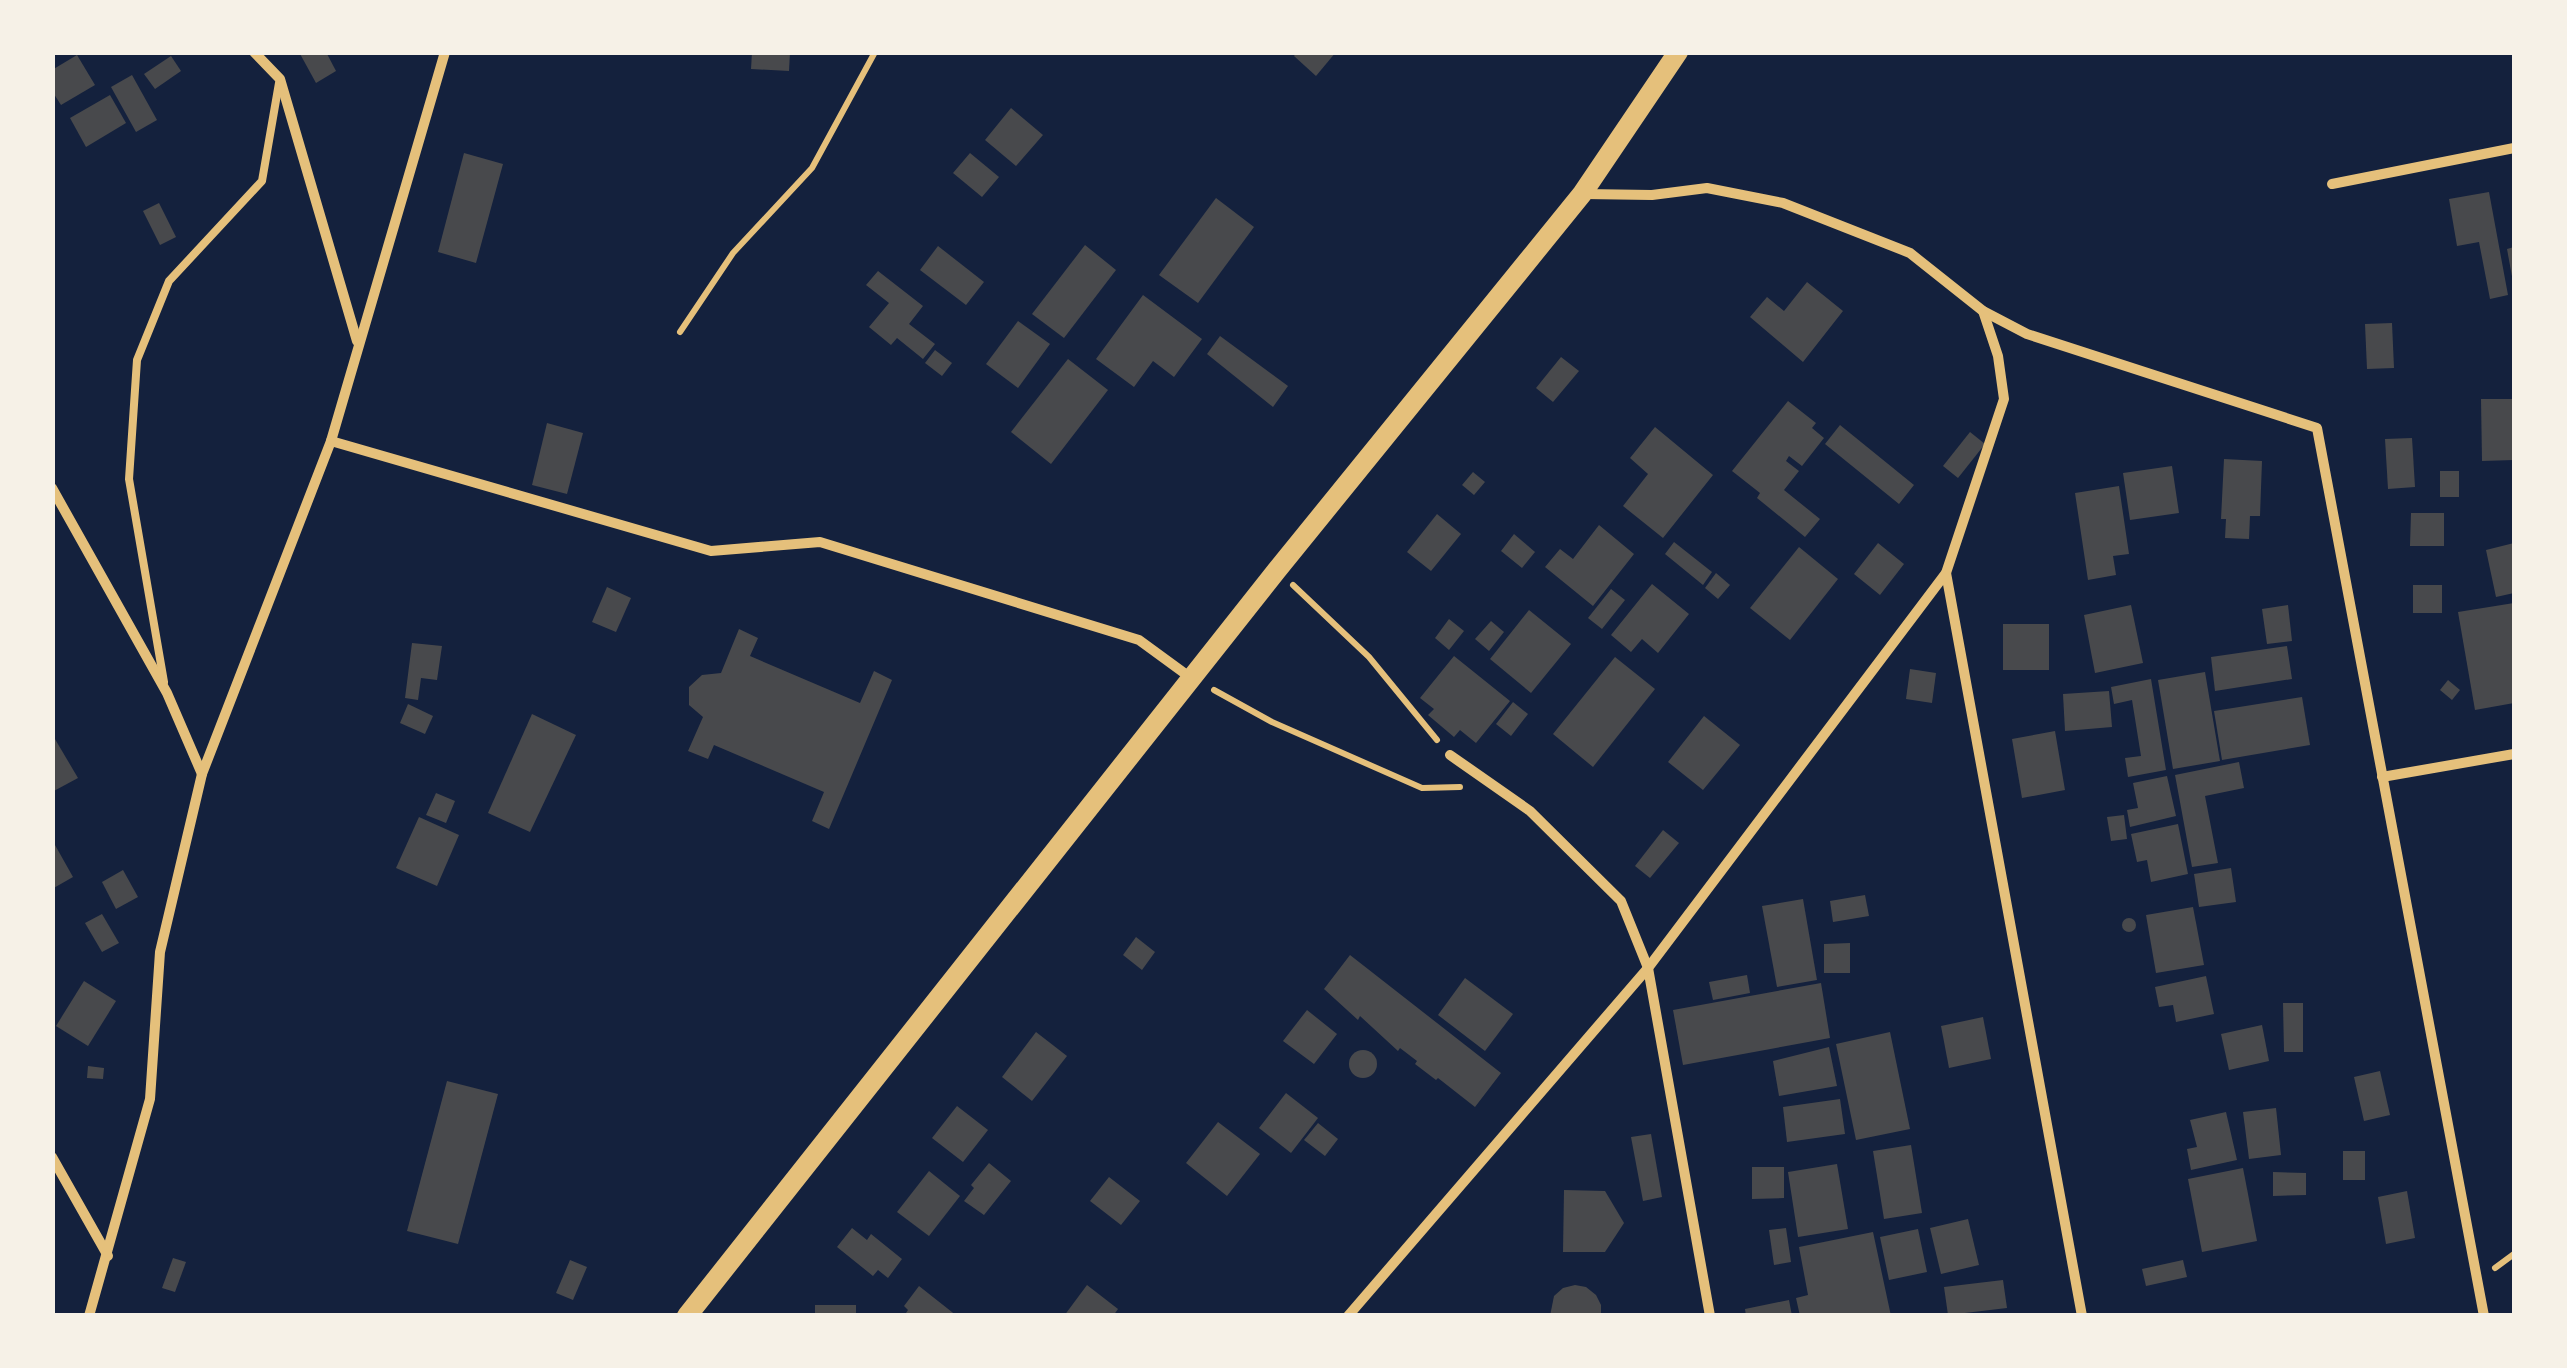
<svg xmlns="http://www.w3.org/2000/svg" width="2567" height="1368" font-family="'PT Sans',sans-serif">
<rect width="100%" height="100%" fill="#14213d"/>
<g fill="#48494c">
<polygon points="299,52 326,52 336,71 316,83"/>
<polygon points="752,52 790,52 789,71 751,69"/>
<polygon points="1297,52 1336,52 1316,76 1294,56"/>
<polygon points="77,55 95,85 61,105 52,91 52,70"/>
<polygon points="171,56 181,71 155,89 144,74"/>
<polygon points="132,75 157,120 136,132 111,87"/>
<polygon points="110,95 126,123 86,147 70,118"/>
<polygon points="1011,108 1043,135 1016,166 985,140"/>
<polygon points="464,153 503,164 476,263 438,252"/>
<polygon points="970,153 999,177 982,197 953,173"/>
<polygon points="2489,192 2508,295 2490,299 2479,242 2457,246 2449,199"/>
<polygon points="1216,198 1254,227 1198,303 1159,275"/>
<polygon points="159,203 176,237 160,245 143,211"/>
<polygon points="1085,245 1116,270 1064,338 1032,314"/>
<polygon points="938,246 984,282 966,305 920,270"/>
<polygon points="2514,247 2514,282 2513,282 2507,249"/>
<polygon points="878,271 923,306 909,324 935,344 923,359 897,338 891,345 869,327 889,303 866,285"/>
<polygon points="1807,282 1843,311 1803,362 1750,317 1767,297 1784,311"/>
<polygon points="1143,295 1202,339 1174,377 1153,361 1134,387 1096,359"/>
<polygon points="1018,321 1050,344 1018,388 986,364"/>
<polygon points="2392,323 2394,368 2367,369 2365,324"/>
<polygon points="1220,336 1288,386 1273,407 1207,354"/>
<polygon points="935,350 952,363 942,376 925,363"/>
<polygon points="1561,357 1579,371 1553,402 1536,388"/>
<polygon points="1068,359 1108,390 1051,464 1011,432"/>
<polygon points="2481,399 2514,399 2514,460 2482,461"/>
<polygon points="1788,401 1816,423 1812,428 1824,438 1802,466 1789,456 1786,461 1799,471 1784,490 1820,519 1805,537 1757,498 1760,493 1732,471"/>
<polygon points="547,423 583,433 567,494 532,485"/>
<polygon points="1840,425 1914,485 1899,504 1825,444"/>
<polygon points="1655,427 1713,475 1663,538 1623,506 1648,474 1630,458"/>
<polygon points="1970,432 1985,444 1958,478 1943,466"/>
<polygon points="2412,438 2415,487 2388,489 2385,439"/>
<polygon points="2224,459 2262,461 2260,516 2250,516 2249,539 2225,538 2226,519 2221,519"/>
<polygon points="2172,466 2179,513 2130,520 2123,473"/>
<rect x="2440" y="471" width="19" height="26"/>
<polygon points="1473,472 1485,482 1474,495 1462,485"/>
<polygon points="2119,486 2129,554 2113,556 2116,575 2088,580 2075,493"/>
<polygon points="2411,513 2444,513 2444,546 2410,546"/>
<polygon points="1437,514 1461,534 1431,571 1407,552"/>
<polygon points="1599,525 1634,554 1593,606 1545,567 1560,549 1573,559"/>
<polygon points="1514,534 1535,552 1522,568 1501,551"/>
<polygon points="1674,542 1712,572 1703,585 1665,554"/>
<polygon points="1878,543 1904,564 1880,595 1854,574"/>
<polygon points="2514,543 2514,593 2496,597 2486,550"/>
<polygon points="1799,547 1838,579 1790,640 1750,608"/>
<polygon points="1716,573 1730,585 1718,599 1705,588"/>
<polygon points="1652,584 1689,614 1658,653 1642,639 1631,652 1611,635"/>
<rect x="2413" y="585" width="29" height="28"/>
<polygon points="607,587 631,598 616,632 592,622"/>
<polygon points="1611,589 1625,600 1602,629 1588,618"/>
<polygon points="2514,603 2514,703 2475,710 2458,612"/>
<polygon points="2131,605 2143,663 2095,673 2084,615"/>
<polygon points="2288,605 2292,641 2267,644 2262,609"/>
<polygon points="1529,610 1571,644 1531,693 1490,659"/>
<polygon points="1449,619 1464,631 1449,650 1435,638"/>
<polygon points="1491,621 1504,632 1489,651 1475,639"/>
<rect x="2003" y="624" width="46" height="46"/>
<polygon points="739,629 758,638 750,656 860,703 874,671 892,680 829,829 812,821 824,792 714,745 708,759 688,751 703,717 689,705 689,687 702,675 721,673"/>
<polygon points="412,643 442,646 437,680 421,678 418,700 405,698"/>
<polygon points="2287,646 2292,679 2215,691 2211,657"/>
<polygon points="1454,656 1510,701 1476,743 1460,730 1454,737 1428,715 1434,709 1420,698"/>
<polygon points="1615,657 1655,689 1593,767 1553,734"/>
<polygon points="1910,669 1936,673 1932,703 1906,699"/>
<polygon points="2205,672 2220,761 2173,769 2158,680"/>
<polygon points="2151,679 2166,770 2128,777 2125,758 2141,756 2132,700 2114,704 2111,687"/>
<polygon points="2448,680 2460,690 2452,700 2440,690"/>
<polygon points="2109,691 2112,727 2065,731 2063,694"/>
<polygon points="2302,697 2310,745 2222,760 2214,711"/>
<polygon points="1513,702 1528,714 1511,736 1496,724"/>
<polygon points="408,704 433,716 425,734 400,723"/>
<polygon points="532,714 576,735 530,832 488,813"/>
<polygon points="1704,716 1740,745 1703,790 1668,762"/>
<polygon points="2055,731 2065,790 2022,798 2012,739"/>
<polygon points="52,734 78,778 52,792"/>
<polygon points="2239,762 2244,788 2205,796 2218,863 2192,867 2175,775"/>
<polygon points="2167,776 2176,816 2130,827 2127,810 2138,808 2133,783"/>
<polygon points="436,793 455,801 446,823 426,815"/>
<polygon points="2124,815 2127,839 2111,841 2107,817"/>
<polygon points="419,817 459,835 437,886 396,868"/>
<polygon points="2178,824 2188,874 2151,882 2147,860 2137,862 2131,834"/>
<polygon points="1663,830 1679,843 1650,878 1635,866"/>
<polygon points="55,845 73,877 52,889 52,846"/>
<polygon points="2231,868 2236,902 2199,907 2194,874"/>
<polygon points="123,870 138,897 116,909 102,882"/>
<polygon points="1865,895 1869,916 1833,922 1830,901"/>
<polygon points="1803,899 1817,980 1777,987 1762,906"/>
<polygon points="2193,907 2204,965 2156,973 2146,915"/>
<polygon points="102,914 119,943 102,952 85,923"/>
<circle cx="2129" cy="925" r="7"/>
<polygon points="1136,937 1155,952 1142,970 1123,955"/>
<polygon points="1850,943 1850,973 1824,973 1824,944"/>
<polygon points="1350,955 1501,1073 1475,1107 1438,1078 1436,1080 1415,1064 1417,1061 1400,1048 1398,1051 1360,1016 1358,1020 1324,989"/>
<polygon points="1747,975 1750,993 1713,1000 1709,982"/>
<polygon points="2206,976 2214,1014 2176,1022 2173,1005 2159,1007 2155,987"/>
<polygon points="1465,978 1513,1014 1485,1051 1438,1015"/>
<polygon points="84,981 116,1001 88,1046 56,1026"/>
<polygon points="1821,983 1830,1038 1683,1065 1673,1010"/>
<polygon points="2283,1003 2303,1003 2303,1052 2284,1052"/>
<polygon points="1307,1010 1337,1034 1314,1064 1283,1041"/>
<polygon points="1983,1017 1991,1059 1949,1068 1941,1026"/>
<polygon points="2262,1025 2269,1061 2229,1070 2221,1034"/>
<polygon points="1036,1032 1067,1056 1032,1101 1002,1077"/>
<polygon points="1890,1032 1910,1129 1856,1140 1836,1044"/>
<polygon points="1829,1047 1837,1086 1779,1096 1773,1061"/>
<circle cx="1363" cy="1064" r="14"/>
<polygon points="88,1066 104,1068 103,1079 87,1078"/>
<polygon points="2380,1071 2390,1115 2364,1121 2354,1077"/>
<polygon points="447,1081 498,1094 458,1244 407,1231"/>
<polygon points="1286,1093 1318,1118 1291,1153 1259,1128"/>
<polygon points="1840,1099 1845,1134 1787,1142 1783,1107"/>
<polygon points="957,1106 988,1130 963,1162 932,1138"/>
<polygon points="2276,1108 2281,1155 2249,1159 2243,1112"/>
<polygon points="2226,1112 2237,1160 2191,1170 2187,1149 2197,1147 2190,1120"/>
<polygon points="1218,1122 1260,1154 1227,1196 1186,1163"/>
<polygon points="1318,1123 1338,1139 1325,1156 1304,1140"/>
<polygon points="1651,1134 1662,1197 1643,1201 1631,1137"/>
<polygon points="1911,1145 1922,1213 1884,1219 1873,1151"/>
<rect x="2343" y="1151" width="22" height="29"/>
<polygon points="989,1163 1011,1181 984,1215 964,1201 974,1188 971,1185"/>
<polygon points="1837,1164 1848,1229 1798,1237 1788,1172"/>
<polygon points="1752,1167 1784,1167 1784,1198 1752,1199"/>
<polygon points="2243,1168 2257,1241 2202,1252 2188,1179"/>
<polygon points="929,1171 960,1196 929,1236 897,1212"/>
<polygon points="2273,1172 2306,1173 2306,1195 2273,1196"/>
<polygon points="1109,1177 1140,1201 1121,1225 1090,1201"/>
<polygon points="1564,1190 1605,1191 1624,1223 1605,1252 1563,1252"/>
<polygon points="2407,1191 2415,1238 2386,1244 2378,1197"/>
<polygon points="1968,1219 1979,1265 1941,1274 1930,1228"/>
<polygon points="852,1228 867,1240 871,1234 902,1259 888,1278 878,1270 873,1276 837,1247"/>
<polygon points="1786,1228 1791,1262 1774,1265 1769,1230"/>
<polygon points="1918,1229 1927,1272 1889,1280 1880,1237"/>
<polygon points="1873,1232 1891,1316 1800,1316 1796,1298 1808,1295 1799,1247"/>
<polygon points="173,1258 186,1262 175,1292 162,1288"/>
<polygon points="570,1260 587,1267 573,1300 556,1293"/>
<polygon points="2183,1260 2187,1277 2146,1286 2142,1269"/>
<polygon points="2003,1280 2007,1308 1948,1315 1944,1287"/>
<polygon points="1087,1285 1118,1309 1113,1316 1064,1316"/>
<polygon points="1575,1285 1586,1287 1596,1295 1601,1305 1601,1316 1550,1316 1554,1296 1563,1288"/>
<polygon points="919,1286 957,1316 904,1316 908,1310 904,1306"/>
<polygon points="1789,1300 1792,1316 1746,1316 1745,1309"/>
<rect x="815" y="1305" width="41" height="11"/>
</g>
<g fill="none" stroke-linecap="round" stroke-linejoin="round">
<g stroke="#e5c07b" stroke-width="6">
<polyline points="680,332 733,253 812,168 875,52"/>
<polyline points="1293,585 1369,657 1437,740"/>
<polyline points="1214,690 1272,722 1422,788 1460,787"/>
<polyline points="2495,1268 2514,1254"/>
</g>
<polyline stroke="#e5c07b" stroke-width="8" points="164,682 129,479 137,360 169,281 262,181 279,83"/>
<g stroke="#e5c07b" stroke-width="10">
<polyline points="254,52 280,79 357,341"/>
<polyline points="2332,184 2514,148"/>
<polyline points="1584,194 1652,195 1707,188 1783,203 1910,253 1983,311 2027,334 2317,428 2484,1316"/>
<polyline points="331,441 711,551 820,542 1139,640 1191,678"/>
<polyline points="52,488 167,693 202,774"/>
<polyline points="1946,573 2082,1316"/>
<polyline points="1450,755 1530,811 1621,901 1648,968 1710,1316"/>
<polyline points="2382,777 2514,754"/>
<polyline points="52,1157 108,1256"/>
<polyline points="89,1316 150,1099 160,952 202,774 331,441 445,52"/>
<polyline points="1348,1316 1648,968 1946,573 2004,399 1998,356 1983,311"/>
</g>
<polyline stroke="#e5c07b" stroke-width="20" points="687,1316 1277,570 1582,194 1678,52"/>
</g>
<rect width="2567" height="1368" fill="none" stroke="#f6f1e7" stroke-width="110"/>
</svg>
